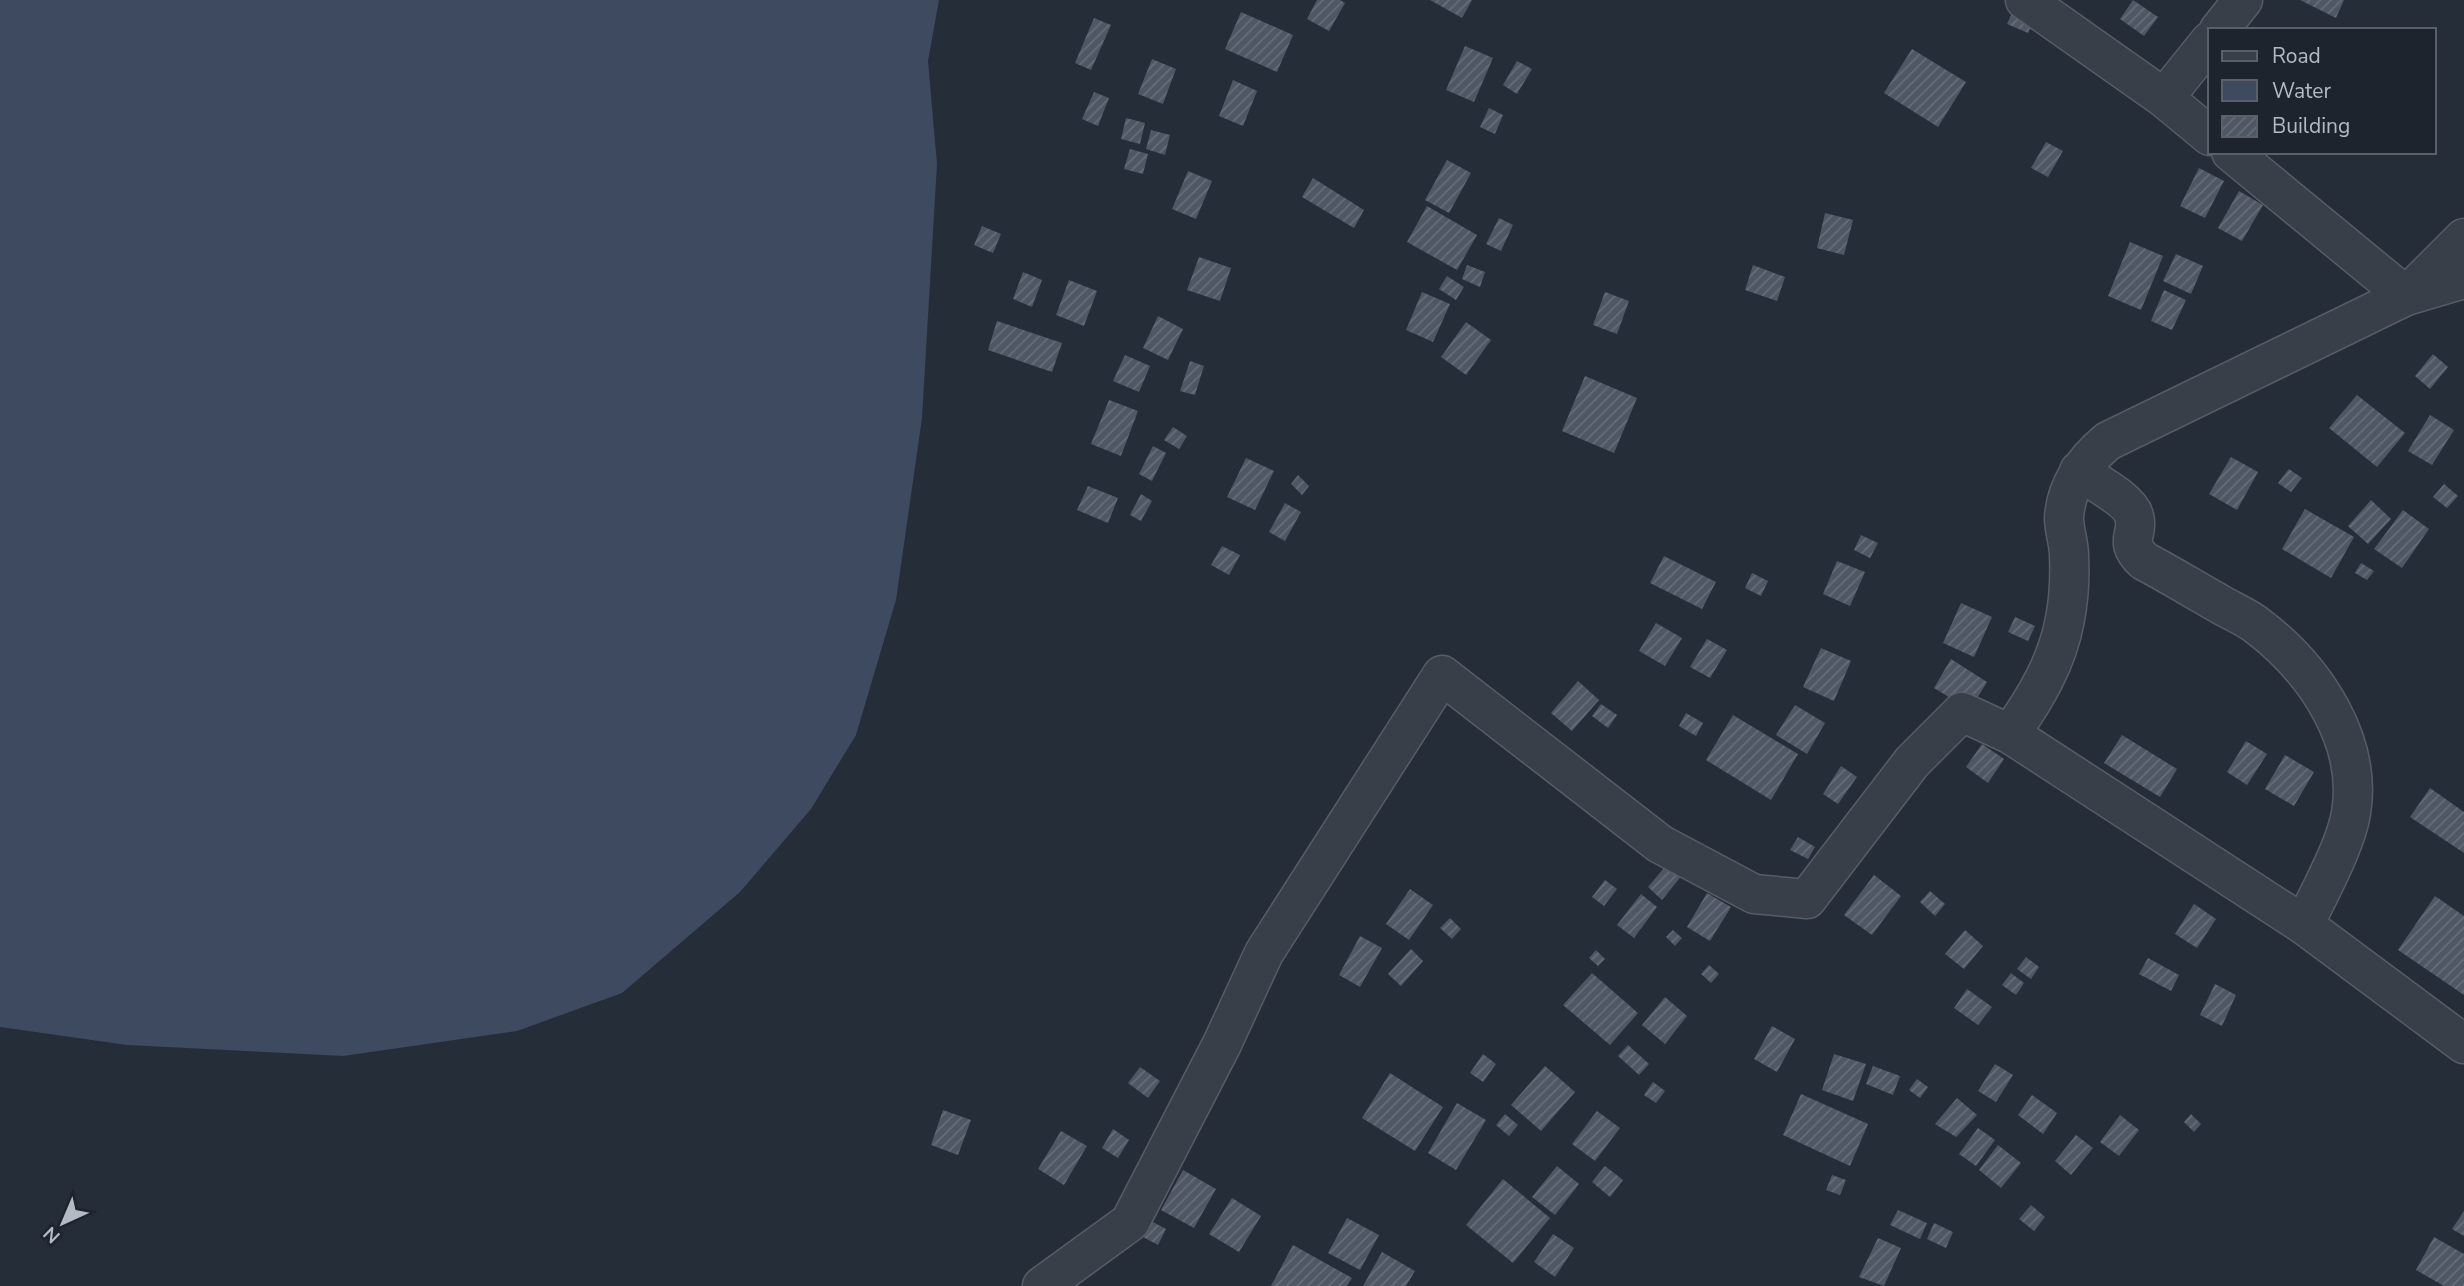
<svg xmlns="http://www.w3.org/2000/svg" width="2464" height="1286" font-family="'Nunito Sans',sans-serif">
<defs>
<pattern id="building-hatch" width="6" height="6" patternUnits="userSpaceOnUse" patternTransform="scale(1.75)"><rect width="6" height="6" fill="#4e5763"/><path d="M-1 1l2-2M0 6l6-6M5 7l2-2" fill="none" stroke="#656d78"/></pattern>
</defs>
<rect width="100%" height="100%" fill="#252d38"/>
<polygon fill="#3d4a5f" points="0,0 939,0 928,61 937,164 922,418 896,600 856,735 811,809 740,892 622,993 517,1031 343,1056 127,1045 0,1027"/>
<g fill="url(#building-hatch)">
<polygon points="1317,0 1340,0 1345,3 1329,31 1307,19"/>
<polygon points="1430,0 1472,0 1462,18"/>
<polygon points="2133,0 2158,17 2144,36 2120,19"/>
<polygon points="2300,0 2344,0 2336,18"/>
<polygon points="2014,9 2035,18 2028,33 2007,24"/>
<polygon points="1241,12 1293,35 1277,72 1225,49"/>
<polygon points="1094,18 1111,25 1091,70 1075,63"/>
<polygon points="1465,46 1493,58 1474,102 1446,90"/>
<polygon points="1912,49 1966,82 1938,127 1884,93"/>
<polygon points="1152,59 1176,69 1163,104 1138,94"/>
<polygon points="1517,61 1532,69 1517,94 1503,85"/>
<polygon points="1233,80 1257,91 1243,126 1219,116"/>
<polygon points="1094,92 1109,98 1098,126 1082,119"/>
<polygon points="1489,108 1503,115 1495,134 1480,127"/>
<polygon points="1126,118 1145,123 1140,144 1121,139"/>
<polygon points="1151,130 1170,135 1165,155 1146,149"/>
<polygon points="2046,142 2063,151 2048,177 2031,168"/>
<polygon points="1130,149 1148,154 1143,174 1124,169"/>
<polygon points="1447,160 1471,173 1449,213 1425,200"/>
<polygon points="2199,168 2224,181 2205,218 2180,206"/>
<polygon points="1188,171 1212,181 1196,219 1172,209"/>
<polygon points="1313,178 1364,210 1354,228 1302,197"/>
<polygon points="2239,191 2263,205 2242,241 2218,228"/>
<polygon points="1427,206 1477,235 1457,270 1407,242"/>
<polygon points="1825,213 1853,220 1844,255 1817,248"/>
<polygon points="1499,218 1513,225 1501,251 1486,244"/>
<polygon points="982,226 1001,234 993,253 974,245"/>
<polygon points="2130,242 2163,256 2141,310 2108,296"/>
<polygon points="2176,254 2203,266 2191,294 2163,281"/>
<polygon points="1199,257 1231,268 1220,301 1187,290"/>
<polygon points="1467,265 1485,272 1480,287 1462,279"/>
<polygon points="1753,265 1785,277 1777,301 1745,290"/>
<polygon points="1023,272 1042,280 1032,307 1013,299"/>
<polygon points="1447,276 1464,287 1456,300 1439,289"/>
<polygon points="1069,280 1097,291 1084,326 1056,315"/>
<polygon points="2164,290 2186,300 2172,330 2151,321"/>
<polygon points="1422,292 1450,304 1433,342 1406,330"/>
<polygon points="1605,292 1629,301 1617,334 1593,325"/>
<polygon points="1158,316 1183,329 1168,360 1143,348"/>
<polygon points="997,321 1062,343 1052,372 988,350"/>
<polygon points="1466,322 1491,340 1466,375 1441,357"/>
<polygon points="2433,354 2448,367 2430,389 2415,376"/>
<polygon points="1125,355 1150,366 1139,392 1113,381"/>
<polygon points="1190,361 1204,366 1195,395 1180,391"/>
<polygon points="1585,376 1637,398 1614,453 1562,431"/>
<polygon points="2357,395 2405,433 2377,467 2329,428"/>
<polygon points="1109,400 1138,411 1121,456 1091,444"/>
<polygon points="2430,415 2454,430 2432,465 2408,451"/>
<polygon points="1173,427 1187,436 1179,449 1164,440"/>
<polygon points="1153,446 1166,453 1152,481 1139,474"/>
<polygon points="2231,457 2258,472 2237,510 2209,494"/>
<polygon points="1246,458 1274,471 1255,510 1227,497"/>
<polygon points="2289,469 2302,478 2291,492 2278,483"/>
<polygon points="1298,475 1309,486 1302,495 1291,484"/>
<polygon points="2444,484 2458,496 2447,508 2433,497"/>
<polygon points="1088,486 1118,498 1108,523 1077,510"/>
<polygon points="1141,494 1152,501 1141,521 1130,515"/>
<polygon points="2371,500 2391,519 2368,544 2348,526"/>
<polygon points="1285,503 1301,512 1285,541 1269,532"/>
<polygon points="2305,509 2354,537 2331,578 2282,549"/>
<polygon points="2403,510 2429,529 2402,568 2374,549"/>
<polygon points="1861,535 1878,543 1870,558 1854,550"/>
<polygon points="1222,546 1240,555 1229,575 1211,565"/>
<polygon points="1664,556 1716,582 1702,609 1650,583"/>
<polygon points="1837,561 1865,572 1850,606 1823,594"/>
<polygon points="2361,563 2374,571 2367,580 2355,573"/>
<polygon points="1752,573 1768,581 1761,596 1745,588"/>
<polygon points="1961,603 1992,617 1974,657 1943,643"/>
<polygon points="2015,617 2035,626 2028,641 2008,632"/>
<polygon points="1656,623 1682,638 1665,666 1639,651"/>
<polygon points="1707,639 1727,650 1710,678 1690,667"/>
<polygon points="1821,648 1851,661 1834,701 1803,687"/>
<polygon points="1951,659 1987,682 1970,710 1934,688"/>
<polygon points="1578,681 1599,700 1572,731 1551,713"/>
<polygon points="1601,704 1617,715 1608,728 1592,716"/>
<polygon points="1795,705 1825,723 1807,754 1776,735"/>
<polygon points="1686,713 1703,723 1696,736 1679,726"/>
<polygon points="1733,715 1798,754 1771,800 1706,760"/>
<polygon points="2122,735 2177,769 2160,797 2104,763"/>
<polygon points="2246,741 2267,754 2247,785 2227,772"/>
<polygon points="1982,744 2004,759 1988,783 1966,767"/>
<polygon points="2285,755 2314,772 2294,806 2265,789"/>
<polygon points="1841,766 1857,777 1838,804 1823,794"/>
<polygon points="2430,788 2464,812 2464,853 2410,817"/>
<polygon points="1798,837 1815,847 1808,859 1790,850"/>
<polygon points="1669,862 1683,874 1662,900 1648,887"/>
<polygon points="1874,875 1901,896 1872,935 1844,915"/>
<polygon points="1605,880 1617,889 1604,906 1592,897"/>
<polygon points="1410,889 1433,905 1409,940 1386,924"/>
<polygon points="1930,891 1945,904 1935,916 1920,902"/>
<polygon points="1707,893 1731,907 1710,941 1687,927"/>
<polygon points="1641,894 1657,907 1634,938 1617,925"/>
<polygon points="2435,896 2464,916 2464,995 2398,950"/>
<polygon points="2194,904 2216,919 2197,948 2175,934"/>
<polygon points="1450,918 1461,929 1452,939 1440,928"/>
<polygon points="1673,930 1682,938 1675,946 1666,937"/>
<polygon points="1965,930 1983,946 1964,969 1945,954"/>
<polygon points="1360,936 1382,948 1360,987 1339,975"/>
<polygon points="1411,949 1423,961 1401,986 1388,974"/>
<polygon points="1596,950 1605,959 1598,966 1589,958"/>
<polygon points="2026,957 2039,967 2031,979 2017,969"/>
<polygon points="2148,958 2179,975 2171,991 2139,974"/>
<polygon points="1709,965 1719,974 1711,983 1701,974"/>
<polygon points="1592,973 1638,1013 1610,1045 1563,1005"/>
<polygon points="2011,973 2024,983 2016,995 2002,985"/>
<polygon points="2215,984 2236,995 2222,1026 2200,1015"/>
<polygon points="1967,989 1992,1007 1978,1025 1954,1008"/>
<polygon points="1665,997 1687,1016 1665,1044 1642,1025"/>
<polygon points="1772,1026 1795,1039 1777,1072 1754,1059"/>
<polygon points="1628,1045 1649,1064 1639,1075 1618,1056"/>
<polygon points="1483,1054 1496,1064 1483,1082 1470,1073"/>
<polygon points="1834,1054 1866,1064 1853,1101 1822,1090"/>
<polygon points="1995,1064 2013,1075 1996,1102 1978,1091"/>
<polygon points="1545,1066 1575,1092 1541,1131 1511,1105"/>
<polygon points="1873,1066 1900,1076 1893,1095 1866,1084"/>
<polygon points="1140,1067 1160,1081 1148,1098 1128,1083"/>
<polygon points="1390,1073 1443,1107 1415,1151 1362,1118"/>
<polygon points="1917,1079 1928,1087 1920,1098 1909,1090"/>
<polygon points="1653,1082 1665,1091 1656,1103 1644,1095"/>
<polygon points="1801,1094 1868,1124 1850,1166 1783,1135"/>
<polygon points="2032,1095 2057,1113 2043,1134 2018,1115"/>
<polygon points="1957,1098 1977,1115 1956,1137 1935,1124"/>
<polygon points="1457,1103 1486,1120 1456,1170 1428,1153"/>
<polygon points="943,1110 971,1120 958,1155 931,1145"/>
<polygon points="1597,1111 1620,1128 1595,1161 1572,1144"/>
<polygon points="1505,1114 1518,1125 1509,1136 1496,1125"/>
<polygon points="2191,1114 2201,1124 2194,1132 2184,1122"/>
<polygon points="2120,1115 2139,1130 2119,1156 2100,1142"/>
<polygon points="1978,1128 1995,1140 1976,1166 1959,1154"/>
<polygon points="1113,1129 1129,1140 1118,1158 1102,1148"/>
<polygon points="1061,1131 1087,1146 1064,1185 1038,1169"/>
<polygon points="2076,1135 2093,1148 2071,1175 2055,1161"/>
<polygon points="1998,1145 2021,1163 2001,1188 1979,1170"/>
<polygon points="1557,1166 1579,1184 1555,1215 1532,1197"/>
<polygon points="1605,1166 1623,1180 1610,1197 1592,1182"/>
<polygon points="1183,1170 1216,1189 1194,1228 1161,1210"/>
<polygon points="1832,1175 1846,1180 1840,1195 1826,1190"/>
<polygon points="1503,1179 1550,1218 1513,1263 1466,1225"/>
<polygon points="1232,1198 1261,1216 1239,1252 1209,1234"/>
<polygon points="2031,1205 2045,1217 2034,1231 2019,1219"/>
<polygon points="1898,1210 1927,1223 1920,1239 1890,1225"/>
<polygon points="2464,1211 2464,1236 2452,1229"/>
<polygon points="1347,1218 1379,1235 1360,1270 1328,1253"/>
<polygon points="1151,1221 1166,1229 1158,1245 1143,1237"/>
<polygon points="1934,1223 1953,1232 1946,1248 1927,1239"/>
<polygon points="1553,1234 1574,1248 1555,1277 1534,1262"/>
<polygon points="2434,1237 2464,1254 2464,1286 2444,1286 2416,1270"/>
<polygon points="1878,1238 1901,1248 1884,1286 1859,1277"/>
<polygon points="1293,1245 1352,1278 1347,1286 1271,1286"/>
<polygon points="1382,1252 1415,1271 1406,1286 1363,1286"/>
</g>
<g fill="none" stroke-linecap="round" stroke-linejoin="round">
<defs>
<g id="minor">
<polyline points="2025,0 2164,98 2210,136"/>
<polyline points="2219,30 2243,0"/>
<polyline points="2164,98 2210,41"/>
<polyline points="2231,152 2406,296"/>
<polyline points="2410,292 2464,238"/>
<path d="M 2079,471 C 2093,481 2130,500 2134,516 C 2140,535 2122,540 2144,561 C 2169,574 2193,589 2218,603 C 2231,611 2247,617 2259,627 C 2315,670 2363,741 2351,813 C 2346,845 2318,895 2304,925"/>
<path d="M 2010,734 C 2035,699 2057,663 2065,619 C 2069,598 2070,576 2069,555 C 2069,543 2064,530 2064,518 C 2066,485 2084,461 2108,441 L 2406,296 L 2464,279"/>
<polyline points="1042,1286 1130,1222 1222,1044 1264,953 1442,675 1660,844 1754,894 1807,899 1912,762 1962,712 2010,734 2304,925 2464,1044"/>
</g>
</defs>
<use href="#minor" stroke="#575d67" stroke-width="41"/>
<use href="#minor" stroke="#393f49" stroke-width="38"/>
</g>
<rect x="2208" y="28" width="228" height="126" fill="#1e242e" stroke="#5a606a" stroke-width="2"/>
<rect x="2222" y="51" width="35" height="10" fill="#393f49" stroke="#5a606a" stroke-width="2"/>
<text x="2272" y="63" font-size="21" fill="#b4bac4">Road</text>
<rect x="2222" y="80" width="35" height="21" fill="#3d4a5f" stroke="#5a606a" stroke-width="2"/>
<text x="2272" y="98" font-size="21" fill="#b4bac4">Water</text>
<rect x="2222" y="116" width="35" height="21" fill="url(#building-hatch)" stroke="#5a606a" stroke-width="2"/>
<text x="2272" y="133" font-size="21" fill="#b4bac4">Building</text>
<g transform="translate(63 1223) rotate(224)" stroke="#1e242e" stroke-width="5" paint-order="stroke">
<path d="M0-5L12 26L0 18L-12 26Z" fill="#b4bac4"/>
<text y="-10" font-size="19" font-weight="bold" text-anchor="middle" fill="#b4bac4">N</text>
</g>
</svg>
